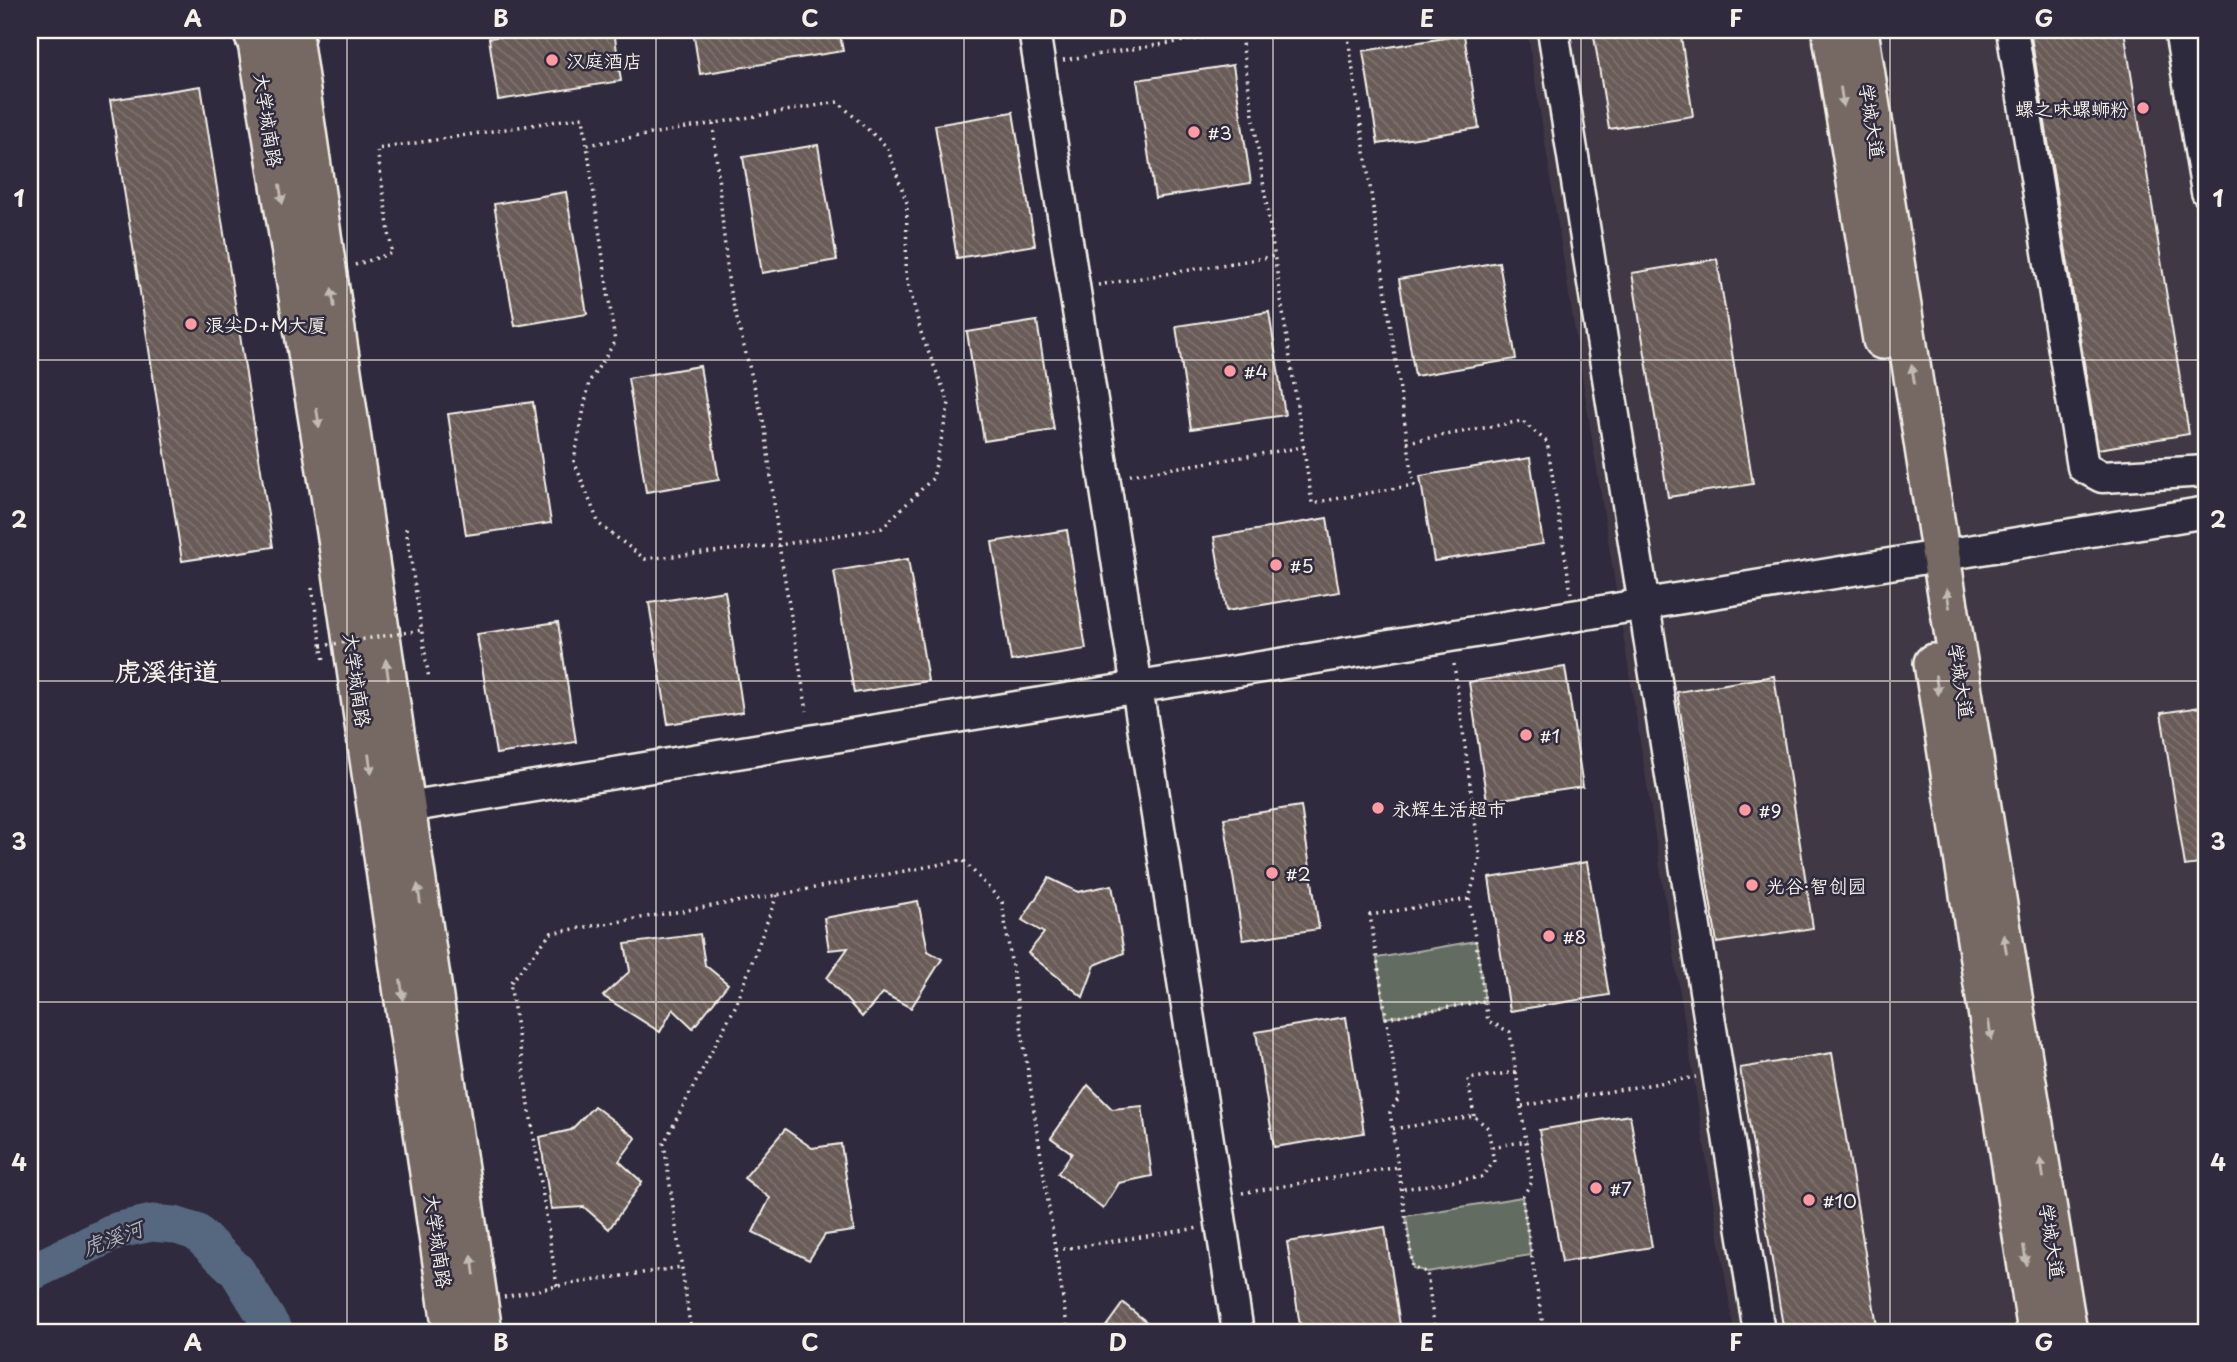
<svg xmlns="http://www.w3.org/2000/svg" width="2237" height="1362" font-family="'Playpen Sans','LXGW WenKai TC',sans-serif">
<defs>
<pattern id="building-back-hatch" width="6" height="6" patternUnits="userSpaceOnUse" patternTransform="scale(1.75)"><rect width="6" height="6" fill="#695b57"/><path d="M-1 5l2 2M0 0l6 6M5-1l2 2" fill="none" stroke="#7f736f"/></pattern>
</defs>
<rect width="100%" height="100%" fill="#2f2a3d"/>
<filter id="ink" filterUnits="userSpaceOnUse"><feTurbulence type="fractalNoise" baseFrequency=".0143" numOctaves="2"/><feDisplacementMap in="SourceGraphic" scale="14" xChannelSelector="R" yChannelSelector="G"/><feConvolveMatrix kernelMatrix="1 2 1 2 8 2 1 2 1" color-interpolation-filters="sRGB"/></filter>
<g filter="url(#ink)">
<polygon fill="#403945" points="1527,30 2170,30 2207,258 2207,1332 1734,1332"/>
<g fill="#646c60" stroke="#acaea4" stroke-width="2">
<polygon points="1476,941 1485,1001 1385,1018 1377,958"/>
<polygon points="1522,1197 1531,1255 1427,1272 1413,1268 1406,1216"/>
</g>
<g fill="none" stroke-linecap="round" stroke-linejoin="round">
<polyline stroke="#54677f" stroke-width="37" points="30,1273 119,1230 152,1223 174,1225 196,1232 237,1271 275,1332"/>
</g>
<g fill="url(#building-back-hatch)" stroke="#f4f1e8" stroke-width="2">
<polygon points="546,30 614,30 621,81 498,100 489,38"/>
<polygon points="693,30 839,30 843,51 700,74"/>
<polygon points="1593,30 1680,30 1693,116 1609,129"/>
<polygon points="2030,30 2124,30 2189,434 2098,449"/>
<polygon points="1464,35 1479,128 1378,144 1363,51"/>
<polygon points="1233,65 1251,183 1155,198 1137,80"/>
<polygon points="201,86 273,547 182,561 110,100"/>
<polygon points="1013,112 1035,245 957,258 935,125"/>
<polygon points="818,145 837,260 762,273 743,157"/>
<polygon points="566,192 587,314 515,326 494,204"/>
<polygon points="1717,259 1753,484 1668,497 1632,273"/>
<polygon points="1499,262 1516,359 1415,376 1399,279"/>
<polygon points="1269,312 1285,415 1191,429 1176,326"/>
<polygon points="1037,321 1054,430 984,441 967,332"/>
<polygon points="700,366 719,480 646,492 628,378"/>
<polygon points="533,402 551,523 466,535 448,414"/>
<polygon points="1530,458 1543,544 1434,561 1420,476"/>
<polygon points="1327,518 1339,592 1226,611 1214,537"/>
<polygon points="1067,530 1086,649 1011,661 992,542"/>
<polygon points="908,559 928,681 854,693 834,571"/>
<polygon points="725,591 743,712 668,724 649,603"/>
<polygon points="558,622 576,742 496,754 477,634"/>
<polygon points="1565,667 1583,787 1487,801 1469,682"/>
<polygon points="1774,676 1813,928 1717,943 1677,692"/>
<polygon points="2207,706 2207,863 2185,866 2161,713"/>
<polygon points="1301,806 1319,929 1243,940 1224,818"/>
<polygon points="1587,862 1609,995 1510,1011 1489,878"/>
<polygon points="1049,878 1078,892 1112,885 1124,953 1095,965 1083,997 1028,953 1044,933 1022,920"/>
<polygon points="918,901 928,951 942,959 911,1008 883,993 862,1017 827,978 848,948 829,950 824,918"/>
<polygon points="700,934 705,965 728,984 693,1028 673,1009 660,1032 603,996 630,971 625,944"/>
<polygon points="1346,1017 1364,1133 1274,1147 1256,1032"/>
<polygon points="1832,1053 1878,1332 1784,1332 1740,1068"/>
<polygon points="1088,1085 1112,1109 1142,1106 1152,1176 1119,1183 1103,1209 1058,1173 1072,1153 1051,1138"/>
<polygon points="594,1106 636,1138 619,1161 642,1182 609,1229 584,1207 551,1209 540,1137 571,1130"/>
<polygon points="1630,1115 1652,1247 1562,1262 1539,1130"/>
<polygon points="785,1129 812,1148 841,1144 854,1231 825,1235 809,1260 753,1232 770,1198 744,1178"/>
<polygon points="1385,1227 1401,1332 1301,1332 1287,1242"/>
<polygon points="1123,1303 1159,1332 1102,1332"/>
</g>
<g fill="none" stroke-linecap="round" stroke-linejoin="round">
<defs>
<g id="minor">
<polyline points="1034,30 1238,1332"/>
<polyline points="1553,30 1759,1332"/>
<polyline points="2012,30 2083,467 2102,477 2207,471"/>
<polyline points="2180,30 2207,192"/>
<polyline points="407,807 2207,512"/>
</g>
<g id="major">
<polyline points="255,30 337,538 452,1332"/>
<polyline points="292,30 483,1332"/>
<polyline points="1831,30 1882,340"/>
<polyline points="1859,30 1941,557 2068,1332"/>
<polyline points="1933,663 2037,1332"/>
</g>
<g id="highway">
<polyline points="252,30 257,41"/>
<polyline points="294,37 295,30"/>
</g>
</defs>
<use href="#minor" stroke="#f4f1e8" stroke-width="35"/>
<use href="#major" stroke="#f4f1e8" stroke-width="42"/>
<use href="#highway" stroke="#f4f1e8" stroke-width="44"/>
<g stroke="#f4f1e8" stroke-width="3.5" stroke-dasharray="2 5" stroke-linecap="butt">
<polyline points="1240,30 1312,503 1414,485 1347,30"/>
<polyline points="1063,60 1240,32"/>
<polyline points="713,124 729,288 765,428 779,545 807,711"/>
<polyline points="355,265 392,253 377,149 583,117 615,342 589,382 574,461 599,524 645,559 779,545 882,528 933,478 949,403 922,336 906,275 907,203 887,147 838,102 587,145"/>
<polyline points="1098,285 1276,256"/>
<polyline points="1407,442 1522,421 1547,442 1571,593"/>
<polyline points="1130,475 1304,447"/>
<polyline points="406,528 429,679"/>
<polyline points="312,588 324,661"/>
<polyline points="1454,664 1480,858 1469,899 1488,1021 1510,1032 1532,1182 1522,1197 1544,1332"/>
<polyline points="1385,1018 1485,1001"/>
<polyline points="1522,1106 1696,1077"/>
<polyline points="1474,1116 1468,1079 1516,1072"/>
<polyline points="1393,1129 1474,1116 1488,1128 1494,1162 1481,1177 1402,1189"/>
<polyline points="1492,1147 1527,1141"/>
<polyline points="1242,1193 1399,1167"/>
<polyline points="1056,1250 1199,1228"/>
<polyline points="557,1286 510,983 551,933 777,895 963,860 1002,902 1068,1332"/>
<polyline points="504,1297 557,1286 682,1267"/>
<polyline points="691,1332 664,1143 736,1005 777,895"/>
<polyline points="1435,1332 1427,1272 1413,1268 1390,1112 1399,1098 1370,915 1469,899"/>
</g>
<use href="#minor" stroke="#2f2a3d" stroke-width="30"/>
<use href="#major" stroke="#766964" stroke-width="37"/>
<use href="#highway" stroke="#766964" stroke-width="38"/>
<polyline stroke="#f4f1e8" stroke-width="3.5" stroke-dasharray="2 5" stroke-linecap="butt" points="321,646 422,630"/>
</g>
<defs><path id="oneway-solid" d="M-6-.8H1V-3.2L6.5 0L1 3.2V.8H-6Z" transform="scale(1.75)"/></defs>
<g fill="#c2bbb3">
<use href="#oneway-solid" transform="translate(1842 97) rotate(81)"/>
<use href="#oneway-solid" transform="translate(281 194) rotate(81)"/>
<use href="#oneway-solid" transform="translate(333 298) rotate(-98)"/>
<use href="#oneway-solid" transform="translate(1913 374) rotate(-99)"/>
<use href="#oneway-solid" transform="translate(318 418) rotate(81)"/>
<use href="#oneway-solid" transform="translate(1948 598) rotate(-99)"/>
<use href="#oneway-solid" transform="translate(387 669) rotate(-98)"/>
<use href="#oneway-solid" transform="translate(1937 685) rotate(81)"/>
<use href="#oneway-solid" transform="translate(370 764) rotate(82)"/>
<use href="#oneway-solid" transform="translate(419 894) rotate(-98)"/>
<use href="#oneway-solid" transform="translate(2005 944) rotate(-99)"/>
<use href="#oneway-solid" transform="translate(402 990) rotate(82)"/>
<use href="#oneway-solid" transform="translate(1990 1030) rotate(81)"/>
<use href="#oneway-solid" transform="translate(2042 1168) rotate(-99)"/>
<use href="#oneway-solid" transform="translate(2025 1255) rotate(81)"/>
<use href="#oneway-solid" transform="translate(473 1265) rotate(-98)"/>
</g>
</g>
<path fill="none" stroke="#f4f1e8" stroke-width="2" stroke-opacity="0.55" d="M 347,30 L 347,1332M 656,30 L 656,1332M 964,30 L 964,1332M 1273,30 L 1273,1332M 1581,30 L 1581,1332M 1890,30 L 1890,1332M 30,360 L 2207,360M 30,681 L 2207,681M 30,1002 L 2207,1002"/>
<g fill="#ff9aa2" stroke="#2f2a3d" stroke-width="2.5">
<circle cx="552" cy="60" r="7"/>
<circle cx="2143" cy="108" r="7"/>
<circle cx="1194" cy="132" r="7"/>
<circle cx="191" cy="324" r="7"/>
<circle cx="1230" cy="371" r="7"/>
<circle cx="1276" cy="565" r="7"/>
<circle cx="1526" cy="735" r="7"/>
<circle cx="1378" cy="808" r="7"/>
<circle cx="1745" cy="810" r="7"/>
<circle cx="1272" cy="873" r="7"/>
<circle cx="1752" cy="885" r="7"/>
<circle cx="1549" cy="936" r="7"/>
<circle cx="1596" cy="1188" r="7"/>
<circle cx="1809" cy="1200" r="7"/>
</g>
<g text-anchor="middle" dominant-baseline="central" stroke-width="5" stroke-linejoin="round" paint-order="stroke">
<g font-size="19" fill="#f4f1e8" stroke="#2f2a3d" text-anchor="start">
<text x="566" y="60">汉庭酒店</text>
<text x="2129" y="108" text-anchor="end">螺之味螺蛳粉</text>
<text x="1208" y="132">#3</text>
<text x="205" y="324">浪尖D+M大厦</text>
<text x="1244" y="371">#4</text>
<text x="1290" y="565">#5</text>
<text x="1540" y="735">#1</text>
<text x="1392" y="808">永辉生活超市</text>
<text x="1759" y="810">#9</text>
<text x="1286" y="873">#2</text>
<text x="1766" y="885">光谷·智创园</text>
<text x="1563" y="936">#8</text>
<text x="1610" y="1188">#7</text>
<text x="1823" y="1200">#10</text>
</g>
<g font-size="19" fill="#f4f1e8" stroke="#2f2a3d">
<text transform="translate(269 120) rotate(81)">大学城南路</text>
<text transform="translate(1873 121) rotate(81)">学城大道</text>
<text transform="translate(358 680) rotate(82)">大学城南路</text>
<text transform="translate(1962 681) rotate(81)">学城大道</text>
<text transform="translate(439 1241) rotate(82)">大学城南路</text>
<text transform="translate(2053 1241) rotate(81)">学城大道</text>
</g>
<g font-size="21" font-style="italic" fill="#acb3b9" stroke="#2f2a3d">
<text transform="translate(112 1237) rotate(-20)">虎溪河</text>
</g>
<g font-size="26" font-weight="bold" fill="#f4f1e8" stroke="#2f2a3d">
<text x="167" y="670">虎溪街道</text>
</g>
</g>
<rect width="2237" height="1362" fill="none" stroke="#2f2a3d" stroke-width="77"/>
<rect x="38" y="38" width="2160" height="1286" fill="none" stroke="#f4f1e8" stroke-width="2.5"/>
<g font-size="23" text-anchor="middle" font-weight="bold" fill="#f4f1e8">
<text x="193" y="27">A</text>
<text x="501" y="27">B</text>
<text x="810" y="27">C</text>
<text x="1118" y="27">D</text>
<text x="1427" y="27">E</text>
<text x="1736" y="27">F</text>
<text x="2044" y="27">G</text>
<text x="19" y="207">1</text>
<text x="2218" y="207">1</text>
<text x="19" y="528">2</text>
<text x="2218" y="528">2</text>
<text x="19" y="850">3</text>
<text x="2218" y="850">3</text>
<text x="19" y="1171">4</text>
<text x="2218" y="1171">4</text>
<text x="193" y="1351">A</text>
<text x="501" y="1351">B</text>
<text x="810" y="1351">C</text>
<text x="1118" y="1351">D</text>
<text x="1427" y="1351">E</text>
<text x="1736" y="1351">F</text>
<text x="2044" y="1351">G</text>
</g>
</svg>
